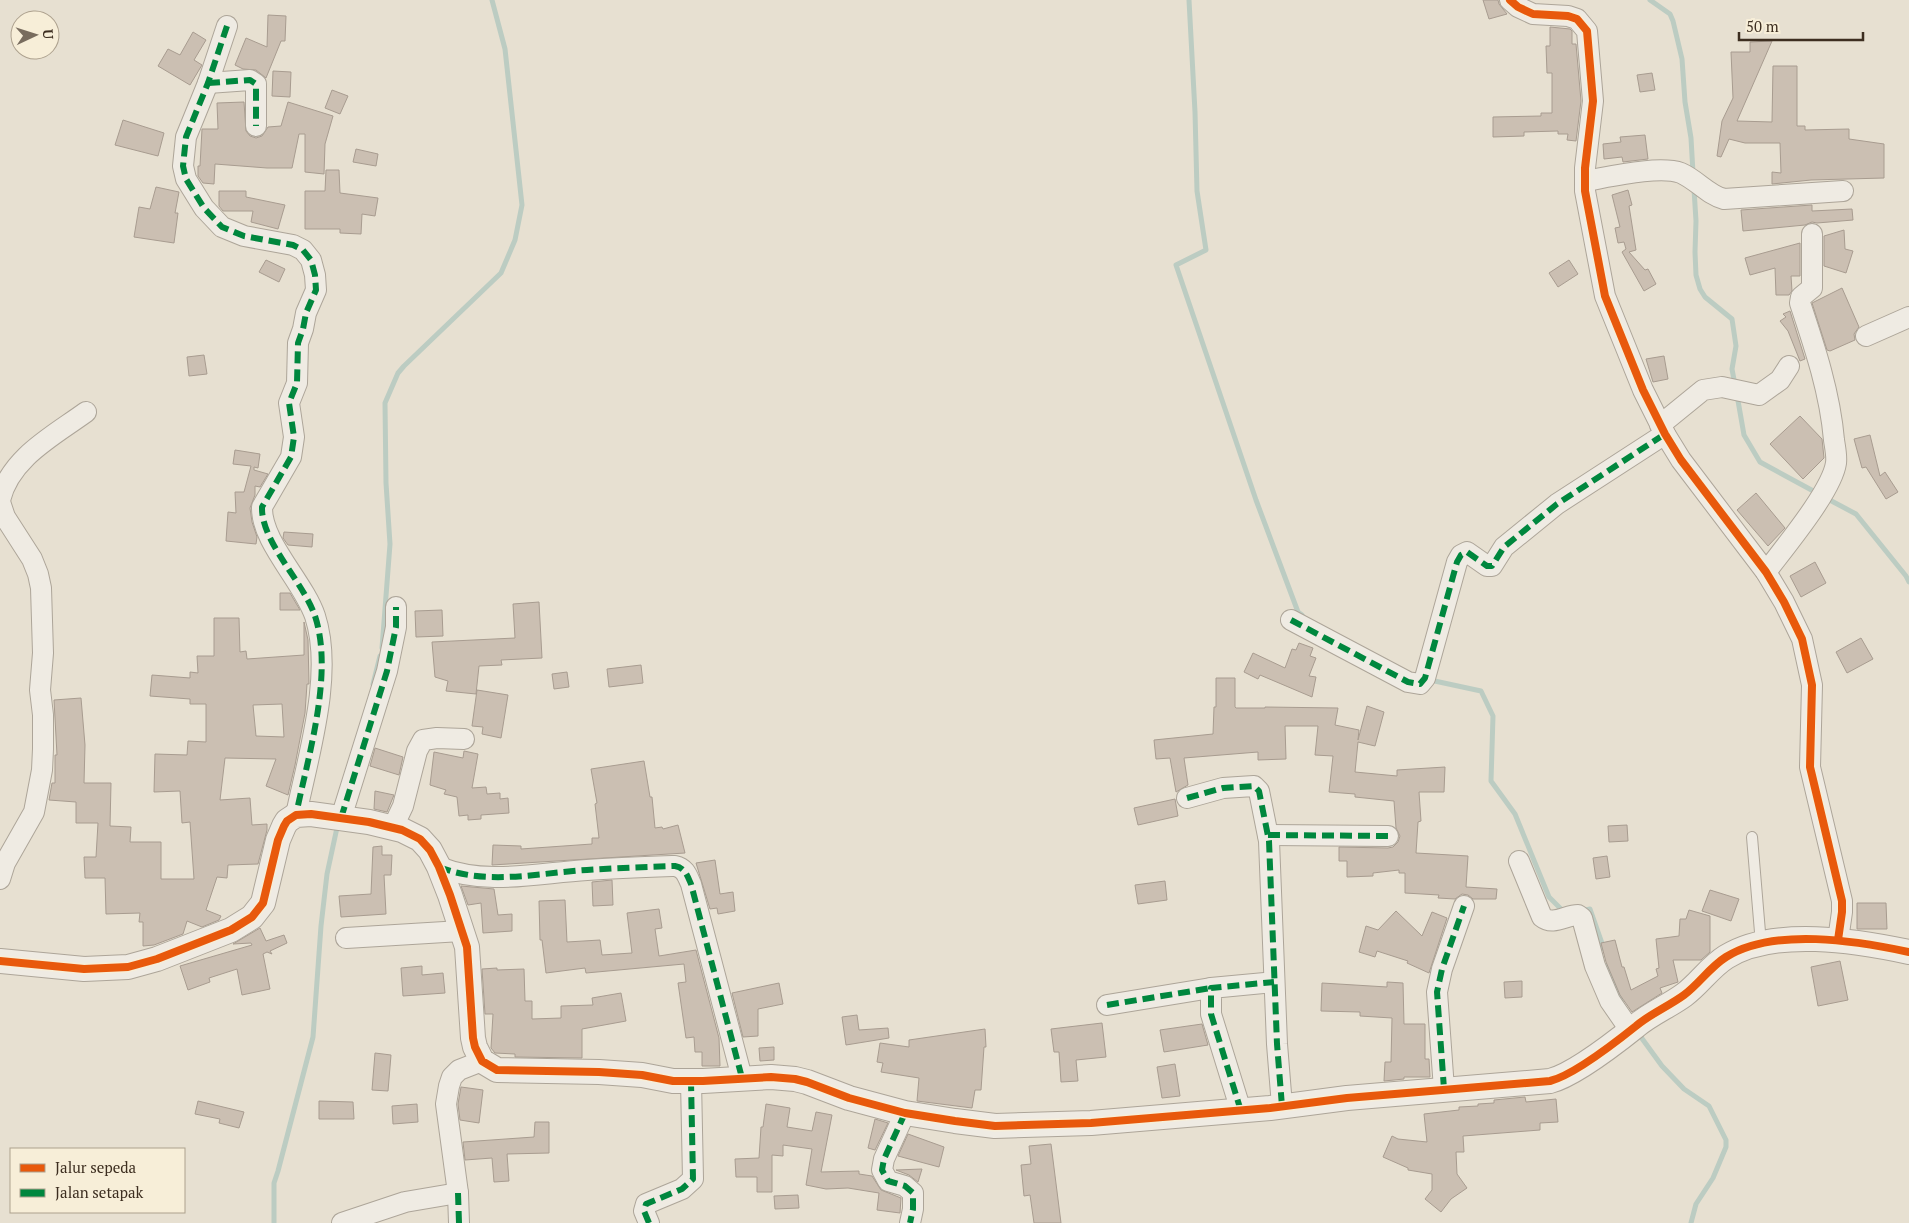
<svg xmlns="http://www.w3.org/2000/svg" width="1909" height="1223" font-family="'PT Serif',serif">
<rect width="100%" height="100%" fill="#e7e0d1"/>
<g fill="none" stroke-linecap="round" stroke-linejoin="round">
<g stroke="#bcccc2" stroke-width="5">
<polyline points="1189,0 1195,112 1197,191 1206,250 1176,265 1256,500 1298,612 1302,615"/>
<polyline points="1650,0 1670,14 1673,21 1682,59 1685,102 1691,138 1693,173"/>
<polyline points="1694,189 1696,221 1695,252 1696,275 1700,289 1705,297 1732,319 1736,346 1732,369 1735,385"/>
<polyline points="1737,395 1744,435 1760,462 1817,493"/>
<polyline points="1824,497 1856,514 1906,576 1909,582"/>
<polyline points="382,648 390,544 386,483 385,403 398,373 404,366 501,273 515,240 522,205 505,49 492,0"/>
<polyline points="1430,680 1481,691 1493,716 1491,781 1515,814 1549,897 1565,913"/>
<polyline points="373,684 380,656"/>
<polyline points="1581,911 1590,909 1604,949"/>
<polyline points="1608,965 1622,1004"/>
<polyline points="1638,1033 1662,1066 1684,1089 1709,1106 1726,1140 1726,1147 1713,1178 1696,1204 1691,1223"/>
<polyline points="274,1223 274,1183 278,1171 313,1037 321,926 327,874 338,823"/>
</g>
</g>
<g fill="#cbbfb2" stroke="#a89c90" fill-rule="evenodd">
<polygon points="1483,0 1498,0 1499,4 1507,14 1489,19"/>
<polygon points="268,15 286,16 285,41 281,41 266,78 256,70 243,69 235,65 246,38 267,47"/>
<polygon points="1550,27 1570,29 1572,31 1572,44 1576,44 1581,101 1576,141 1567,140 1568,134 1558,134 1558,131 1524,132 1524,136 1493,137 1493,117 1541,116 1541,113 1552,113 1552,73 1547,73 1546,46 1550,46"/>
<polygon points="193,32 206,40 194,60 202,65 190,85 158,66 168,49 180,55"/>
<polygon points="1772,41 1737,121 1772,122 1773,66 1797,66 1797,126 1805,126 1805,130 1849,129 1849,139 1884,144 1884,178 1811,180 1772,184 1772,172 1781,173 1780,143 1745,143 1729,139 1721,157 1717,156 1722,121 1733,98 1731,52 1750,52 1750,42"/>
<polygon points="273,71 291,72 290,97 272,96"/>
<polygon points="1652,73 1655,90 1640,92 1637,75"/>
<polygon points="332,90 348,96 340,114 325,108"/>
<polygon points="244,102 246,131 250,136 256,138 262,136 268,127 281,126 288,102 333,116 325,144 324,174 305,172 305,134 299,134 292,168 267,168 215,164 214,184 203,183 198,176 198,166 200,166 202,129 218,129 217,103"/>
<polygon points="123,120 164,133 158,156 115,145"/>
<polygon points="1645,135 1648,159 1623,162 1622,157 1604,159 1603,144 1621,142 1620,137"/>
<polygon points="356,149 378,154 376,166 353,162"/>
<polygon points="326,170 339,170 340,193 378,198 375,216 362,214 361,234 340,233 340,229 305,229 305,191 325,191"/>
<polygon points="156,187 179,192 175,213 178,213 174,243 134,237 139,207 150,209"/>
<polygon points="1628,190 1632,205 1629,206 1636,250 1629,252 1645,270 1648,269 1656,284 1644,291 1622,252 1626,249 1624,242 1618,243 1615,228 1620,227 1612,195"/>
<polygon points="219,191 246,191 246,197 285,205 278,229 251,222 253,211 223,211 219,206"/>
<polygon points="1812,205 1812,211 1852,209 1853,220 1817,223 1812,222 1805,225 1743,231 1741,210"/>
<polygon points="1844,230 1845,249 1853,251 1846,273 1824,266 1824,236"/>
<polygon points="1800,243 1800,276 1791,276 1792,291 1789,295 1776,295 1775,268 1750,275 1745,258"/>
<polygon points="266,260 285,269 279,282 259,272"/>
<polygon points="1569,260 1578,274 1558,287 1549,273"/>
<polygon points="1842,288 1859,327 1854,334 1855,340 1830,351 1827,350 1812,303"/>
<polygon points="1790,311 1805,359 1800,361 1788,331 1780,321 1786,317 1783,314"/>
<polygon points="204,355 207,374 189,376 187,357"/>
<polygon points="1664,356 1668,379 1653,382 1646,359"/>
<polygon points="1800,416 1822,439 1824,458 1803,479 1770,444"/>
<polygon points="1870,435 1880,476 1885,472 1898,492 1886,499 1866,467 1862,468 1854,439"/>
<polygon points="235,450 260,454 258,468 254,467 254,470 268,474 260,487 255,486 255,495 250,508 252,522 257,537 256,544 226,541 228,512 236,513 235,492 244,492 251,466 233,464"/>
<polygon points="1756,493 1785,528 1768,546 1737,510"/>
<polygon points="284,532 313,534 312,547 288,545 283,538"/>
<polygon points="1815,562 1826,583 1801,597 1790,576"/>
<polygon points="280,593 290,593 300,610 280,610"/>
<polygon points="539,602 542,658 501,660 502,665 479,666 476,694 446,691 448,681 435,677 432,642 515,638 513,604"/>
<polygon points="442,610 443,636 416,637 415,611"/>
<path d="M 214,618 L 239,618 L 240,652 L 246,651 L 247,659 L 304,655 L 304,622 L 308,640 L 309,684 L 307,684 L 305,713 L 295,765 L 288,795 L 266,786 L 276,759 L 225,758 L 220,800 L 250,798 L 252,825 L 267,824 L 267,830 L 258,864 L 228,865 L 227,878 L 217,877 L 206,910 L 221,916 L 219,920 L 202,927 L 187,921 L 183,934 L 154,945 L 143,946 L 143,922 L 139,922 L 140,913 L 106,914 L 105,878 L 85,878 L 84,857 L 96,857 L 98,823 L 76,823 L 76,802 L 49,800 L 52,783 L 55,783 L 55,755 L 57,755 L 54,700 L 81,698 L 85,745 L 84,783 L 111,783 L 110,826 L 131,827 L 130,842 L 161,842 L 161,879 L 194,879 L 190,822 L 182,823 L 180,791 L 154,792 L 155,754 L 187,755 L 188,741 L 206,742 L 206,704 L 190,704 L 190,699 L 150,696 L 152,675 L 190,678 L 190,672 L 198,673 L 197,656 L 214,656 ZM 282,704 L 284,737 L 256,736 L 253,705 Z"/>
<polygon points="1861,638 1873,659 1847,673 1836,652"/>
<polygon points="1299,643 1313,648 1310,656 1316,658 1309,676 1316,677 1312,697 1260,675 1258,679 1244,672 1253,653 1285,668 1292,649 1296,650"/>
<polygon points="641,665 643,683 609,687 607,669"/>
<polygon points="567,672 569,687 554,689 552,674"/>
<polygon points="1216,678 1235,678 1235,707 1236,708 1265,708 1265,707 1338,708 1335,725 1359,730 1358,740 1367,706 1384,712 1375,746 1358,742 1355,772 1397,776 1397,770 1445,767 1444,792 1419,792 1421,821 1418,822 1416,853 1468,856 1466,887 1497,889 1496,899 1473,899 1468,895 1462,894 1455,899 1438,898 1439,895 1405,893 1405,873 1399,873 1399,870 1373,873 1373,876 1347,877 1347,861 1339,861 1339,847 1388,848 1393,847 1398,842 1400,836 1396,828 1394,801 1355,797 1355,794 1329,792 1333,756 1315,755 1318,726 1285,726 1286,759 1258,760 1258,752 1184,758 1188,785 1176,792 1170,758 1156,759 1154,740 1213,734 1214,707 1216,707"/>
<polygon points="477,690 508,695 501,738 482,734 483,727 472,726"/>
<polygon points="375,748 403,757 399,775 370,766"/>
<polygon points="464,751 478,754 472,788 486,787 487,794 500,793 500,799 508,798 509,813 481,815 481,819 468,820 468,815 459,816 457,797 444,794 446,790 430,785 434,752 463,758"/>
<polygon points="644,761 650,797 652,797 655,828 662,827 663,829 678,825 685,853 492,865 493,845 521,846 521,849 592,844 592,838 599,838 595,804 597,803 591,769"/>
<polygon points="375,791 394,795 387,812 374,809"/>
<polygon points="1175,799 1178,816 1138,825 1134,808"/>
<polygon points="1627,825 1628,841 1609,842 1608,826"/>
<polygon points="382,846 382,855 392,855 391,875 384,875 386,914 341,917 339,896 371,894 373,847"/>
<polygon points="1607,856 1610,877 1596,879 1593,858"/>
<polygon points="715,860 720,894 733,892 735,911 718,914 717,908 710,909 696,863"/>
<polygon points="612,880 613,905 593,906 592,882"/>
<polygon points="1165,881 1167,900 1138,904 1135,885"/>
<polygon points="461,886 494,889 498,915 512,914 512,931 483,933 481,903 468,905"/>
<polygon points="1710,890 1739,899 1731,921 1702,911"/>
<polygon points="565,900 567,942 600,940 602,955 632,953 627,913 659,909 662,928 655,929 659,956 696,950 719,1038 720,1066 702,1066 702,1052 695,1052 694,1037 686,1038 678,983 686,982 684,964 586,973 585,968 546,973 542,940 540,940 539,901"/>
<polygon points="1857,903 1886,903 1887,929 1857,929"/>
<polygon points="1689,910 1710,916 1710,952 1701,960 1673,960 1678,982 1660,988 1662,993 1632,1012 1620,995 1606,962 1601,943 1615,940 1622,967 1624,967 1631,990 1658,976 1656,969 1659,968 1656,939 1679,936 1680,919 1686,919"/>
<polygon points="1396,911 1422,936 1432,912 1447,918 1429,973 1407,963 1408,961 1377,951 1375,957 1359,952 1366,926 1378,930"/>
<polygon points="260,928 266,941 284,935 287,943 270,951 272,954 267,952 263,954 270,989 242,995 237,969 209,978 210,982 188,990 180,966 252,945 251,943 233,944"/>
<polygon points="1840,961 1848,1000 1818,1006 1811,967"/>
<polygon points="422,966 422,975 443,973 445,993 403,996 401,968"/>
<polygon points="497,968 497,970 524,969 525,1001 532,1001 532,1019 561,1018 561,1006 593,1005 592,998 621,993 626,1021 582,1029 582,1058 515,1057 515,1054 495,1053 491,1048 493,1014 485,1014 482,969"/>
<polygon points="1522,981 1522,997 1505,998 1504,982"/>
<polygon points="1387,982 1403,983 1404,1024 1425,1024 1425,1059 1429,1059 1430,1077 1404,1077 1404,1079 1384,1081 1385,1062 1391,1062 1392,1018 1360,1016 1360,1012 1321,1011 1322,983 1387,987"/>
<polygon points="779,983 783,1004 758,1009 758,1036 743,1037 732,993"/>
<polygon points="857,1015 859,1030 888,1028 889,1038 846,1045 842,1017"/>
<polygon points="1102,1023 1106,1057 1076,1060 1078,1081 1061,1082 1059,1052 1054,1052 1051,1029"/>
<polygon points="1202,1024 1208,1045 1164,1052 1160,1030"/>
<polygon points="985,1029 986,1047 984,1047 981,1090 975,1090 972,1108 917,1101 919,1078 881,1072 883,1063 877,1062 880,1043 909,1047 909,1040"/>
<polygon points="774,1047 774,1060 760,1061 759,1048"/>
<polygon points="375,1053 391,1055 388,1091 372,1090"/>
<polygon points="1175,1064 1180,1096 1162,1098 1157,1067"/>
<polygon points="461,1087 483,1090 479,1123 460,1120 458,1104"/>
<polygon points="1525,1097 1526,1102 1556,1099 1558,1122 1540,1123 1540,1130 1463,1136 1464,1152 1456,1152 1457,1174 1467,1188 1451,1199 1441,1212 1425,1199 1432,1190 1432,1174 1408,1170 1408,1168 1383,1157 1392,1136 1398,1139 1427,1142 1424,1114 1459,1110 1459,1107 1478,1106 1478,1104 1494,1103 1494,1100"/>
<polygon points="198,1101 244,1112 239,1128 219,1123 220,1119 195,1114"/>
<polygon points="319,1101 353,1102 354,1119 319,1119"/>
<polygon points="417,1104 418,1122 393,1124 392,1106"/>
<polygon points="766,1104 790,1108 787,1127 812,1131 816,1112 832,1115 821,1172 859,1171 859,1174 872,1176 881,1190 901,1198 900,1213 877,1210 879,1193 848,1188 826,1189 806,1185 812,1149 783,1145 783,1156 772,1155 772,1192 757,1192 757,1177 736,1177 735,1159 759,1158 761,1127 763,1127"/>
<polygon points="875,1119 888,1123 875,1150 868,1148"/>
<polygon points="535,1122 549,1122 549,1153 507,1154 509,1181 494,1182 492,1158 465,1160 463,1142 534,1137"/>
<polygon points="908,1134 944,1147 939,1167 898,1156"/>
<polygon points="1051,1144 1061,1223 1034,1223 1030,1195 1024,1196 1021,1165 1031,1164 1029,1146"/>
<polygon points="922,1169 918,1182 909,1175 896,1170"/>
<polygon points="798,1195 799,1208 775,1209 774,1196"/>
</g>
<g fill="none" stroke-linecap="round" stroke-linejoin="round">
<defs>
<polyline id="service" points="1752,837 1761,944"/>
<g id="minor">
<polyline points="1510,0 1518,7 1533,14 1568,16 1577,19 1587,31 1593,101 1585,168 1585,191 1605,296 1643,390 1665,434 1681,460 1766,572 1784,602 1802,639 1812,685 1810,767 1842,901 1842,912 1838,940"/>
<path d="M 227,26 L 208,83 L 186,137 L 183,166 L 186,179 L 204,208 L 222,227 L 244,236 L 293,245 L 303,250 L 311,260 L 315,275 L 316,290 L 306,313 L 303,329 L 298,343 L 297,383 L 289,403 L 294,437 L 291,457 L 262,507 C 261,542 303,581 315,616 C 334,674 308,756 296,815"/>
<polyline points="208,83 250,80 256,84 256,126"/>
<path d="M 1585,181 C 1609,177 1659,165 1681,173 C 1697,180 1708,195 1724,199 L 1843,191"/>
<polyline points="1866,336 1909,317"/>
<polyline points="1660,425 1703,390 1722,387 1759,395 1780,380 1789,366"/>
<path d="M 0,500 C 10,458 53,436 86,412"/>
<polyline points="0,502 5,517 32,559 38,574 41,588 43,653 40,690 43,715 43,749 42,770 34,812 5,863 0,879"/>
<path d="M 1766,572 C 1784,548 1832,491 1836,463 C 1837,456 1835,447 1834,440 C 1830,393 1815,348 1800,303 L 1801,297 L 1812,288 L 1812,234"/>
<polyline points="1291,620 1408,682 1420,684 1425,678 1457,562 1461,555 1467,552 1487,566 1492,566 1504,547 1557,504 1665,434"/>
<polyline points="1187,798 1223,788 1254,786 1259,791 1269,841 1277,1044 1282,1106"/>
<polyline points="341,818 387,671 396,627 396,607"/>
<polyline points="393,827 403,806 417,751 423,740 437,738 464,739"/>
<polyline points="1268,835 1388,836"/>
<path d="M 1519,861 L 1542,917 C 1553,926 1566,915 1578,915 L 1582,918 L 1595,966 L 1610,1001 L 1630,1030"/>
<path d="M 439,867 C 487,886 537,873 587,870 C 616,868 646,867 675,866 C 685,868 687,875 691,884 L 742,1078"/>
<polyline points="346,938 461,931"/>
<polyline points="1107,1005 1211,988"/>
<polyline points="1444,1089 1437,992 1442,969 1464,906"/>
<polyline points="1241,1111 1211,1014 1211,988 1274,982"/>
<polyline points="905,1113 884,1159 882,1170 888,1181 905,1186 913,1193 913,1209 910,1223"/>
<polyline points="342,1223 405,1202 458,1193"/>
<polyline points="459,1223 458,1193 446,1104 449,1086 452,1077 459,1070 482,1061"/>
<polyline points="649,1223 644,1211 646,1204 682,1189 693,1179 691,1081"/>
</g>
<path id="tertiary" d="M 0,961 L 84,969 L 128,967 L 157,959 L 231,930 L 252,917 L 263,903 L 278,840 L 284,826 L 287,821 L 296,815 L 311,814 L 369,822 L 402,830 L 420,839 L 430,850 L 439,867 L 450,895 L 467,947 L 473,1038 L 475,1047 L 482,1061 L 497,1070 L 599,1072 L 642,1075 L 673,1081 L 703,1081 L 771,1077 L 795,1079 L 807,1082 L 849,1098 L 905,1113 L 955,1121 L 995,1126 L 1091,1123 L 1270,1108 L 1347,1098 L 1550,1081 C 1574,1075 1616,1042 1636,1026 C 1650,1014 1669,1006 1684,995 C 1699,984 1710,967 1726,957 C 1774,927 1857,941 1909,952"/>
</defs>
<use href="#service" stroke="#ada599" stroke-width="12"/>
<use href="#minor" stroke="#ada599" stroke-width="22"/>
<use href="#tertiary" stroke="#ada599" stroke-width="26"/>
<use href="#service" stroke="#efebe3" stroke-width="10"/>
<use href="#minor" stroke="#efebe3" stroke-width="20"/>
<use href="#tertiary" stroke="#efebe3" stroke-width="24"/>
<g stroke="#00873e" stroke-width="6" stroke-dasharray="12 6" stroke-linecap="butt">
<path d="M 227,26 L 208,83 L 186,137 L 183,166 L 186,179 L 204,208 L 222,227 L 244,236 L 293,245 L 303,250 L 311,260 L 315,275 L 316,290 L 306,313 L 303,329 L 298,343 L 297,383 L 289,403 L 294,437 L 291,457 L 262,507 C 261,542 303,581 315,616 C 334,674 308,756 296,815"/>
<polyline points="208,83 250,80 256,84 256,126"/>
<polyline points="1291,620 1408,682 1420,684 1425,678 1457,562 1461,555 1467,552 1487,566 1492,566 1504,547 1557,504 1665,434"/>
<polyline points="1187,798 1223,788 1254,786 1259,791 1269,841 1277,1044 1282,1106"/>
<polyline points="341,818 387,671 396,627 396,607"/>
<polyline points="1268,835 1388,836"/>
<path d="M 439,867 C 487,886 537,873 587,870 C 616,868 646,867 675,866 C 685,868 687,875 691,884 L 742,1078"/>
<polyline points="1107,1005 1211,988"/>
<polyline points="1444,1089 1437,992 1442,969 1464,906"/>
<polyline points="1241,1111 1211,1014 1211,988 1274,982"/>
<polyline points="905,1113 884,1159 882,1170 888,1181 905,1186 913,1193 913,1209 910,1223"/>
<polyline points="458,1193 459,1223"/>
<polyline points="649,1223 644,1211 646,1204 682,1189 693,1179 691,1081"/>
</g>
<defs>
<g id="cycleway">
<polyline points="1510,0 1518,7 1533,14 1568,16 1577,19 1587,31 1593,101 1585,168 1585,191 1605,296 1643,390 1665,434 1681,460 1766,572 1784,602 1802,639 1812,685 1810,767 1842,901 1842,912 1838,940"/>
<path d="M 0,961 L 84,969 L 128,967 L 157,959 L 231,930 L 252,917 L 263,903 L 278,840 L 284,826 L 287,821 L 296,815 L 311,814 L 369,822 L 402,830 L 420,839 L 430,850 L 439,867 L 450,895 L 467,947 L 473,1038 L 475,1047 L 482,1061 L 497,1070 L 599,1072 L 642,1075 L 673,1081 L 703,1081 L 771,1077 L 795,1079 L 807,1082 L 849,1098 L 905,1113 L 955,1121 L 995,1126 L 1091,1123 L 1270,1108 L 1347,1098 L 1550,1081 C 1574,1075 1616,1042 1636,1026 C 1650,1014 1669,1006 1684,995 C 1699,984 1710,967 1726,957 C 1774,927 1857,941 1909,952"/>
</g>
</defs>
<use href="#cycleway" stroke="#f7eed8" stroke-width="11"/>
<use href="#cycleway" stroke="#e8590c" stroke-width="8"/>
</g>
<rect x="10" y="1148" width="175" height="65" fill="#f7eed8" stroke="#ada18e"/>
<rect x="20" y="1164" width="25" height="8" fill="#e8590c" stroke="#ada18e"/>
<text x="55" y="1173" font-size="15" fill="#3d2e20">Jalur sepeda</text>
<rect x="20" y="1189" width="25" height="8" fill="#00873e" stroke="#ada18e"/>
<text x="55" y="1198" font-size="15" fill="#3d2e20">Jalan setapak</text>
<g transform="translate(35 35) rotate(86)"><circle r="24" fill="#f7eed8" stroke="#ada18e"/>
<path d="M0-4L9 19L0 12L-9 19Z" fill="#786c5e"/>
<text y="-8" font-size="14" font-weight="bold" text-anchor="middle" fill="#3d2e20">U</text>
</g>
<path d="M1739 32v8h124v-8" fill="none" stroke="#3d2e20" stroke-width="2.5"/>
<text x="1746" y="32" font-size="15" fill="#3d2e20" stroke="#f7eed8" stroke-width="4" paint-order="stroke">50 m</text>
</svg>
